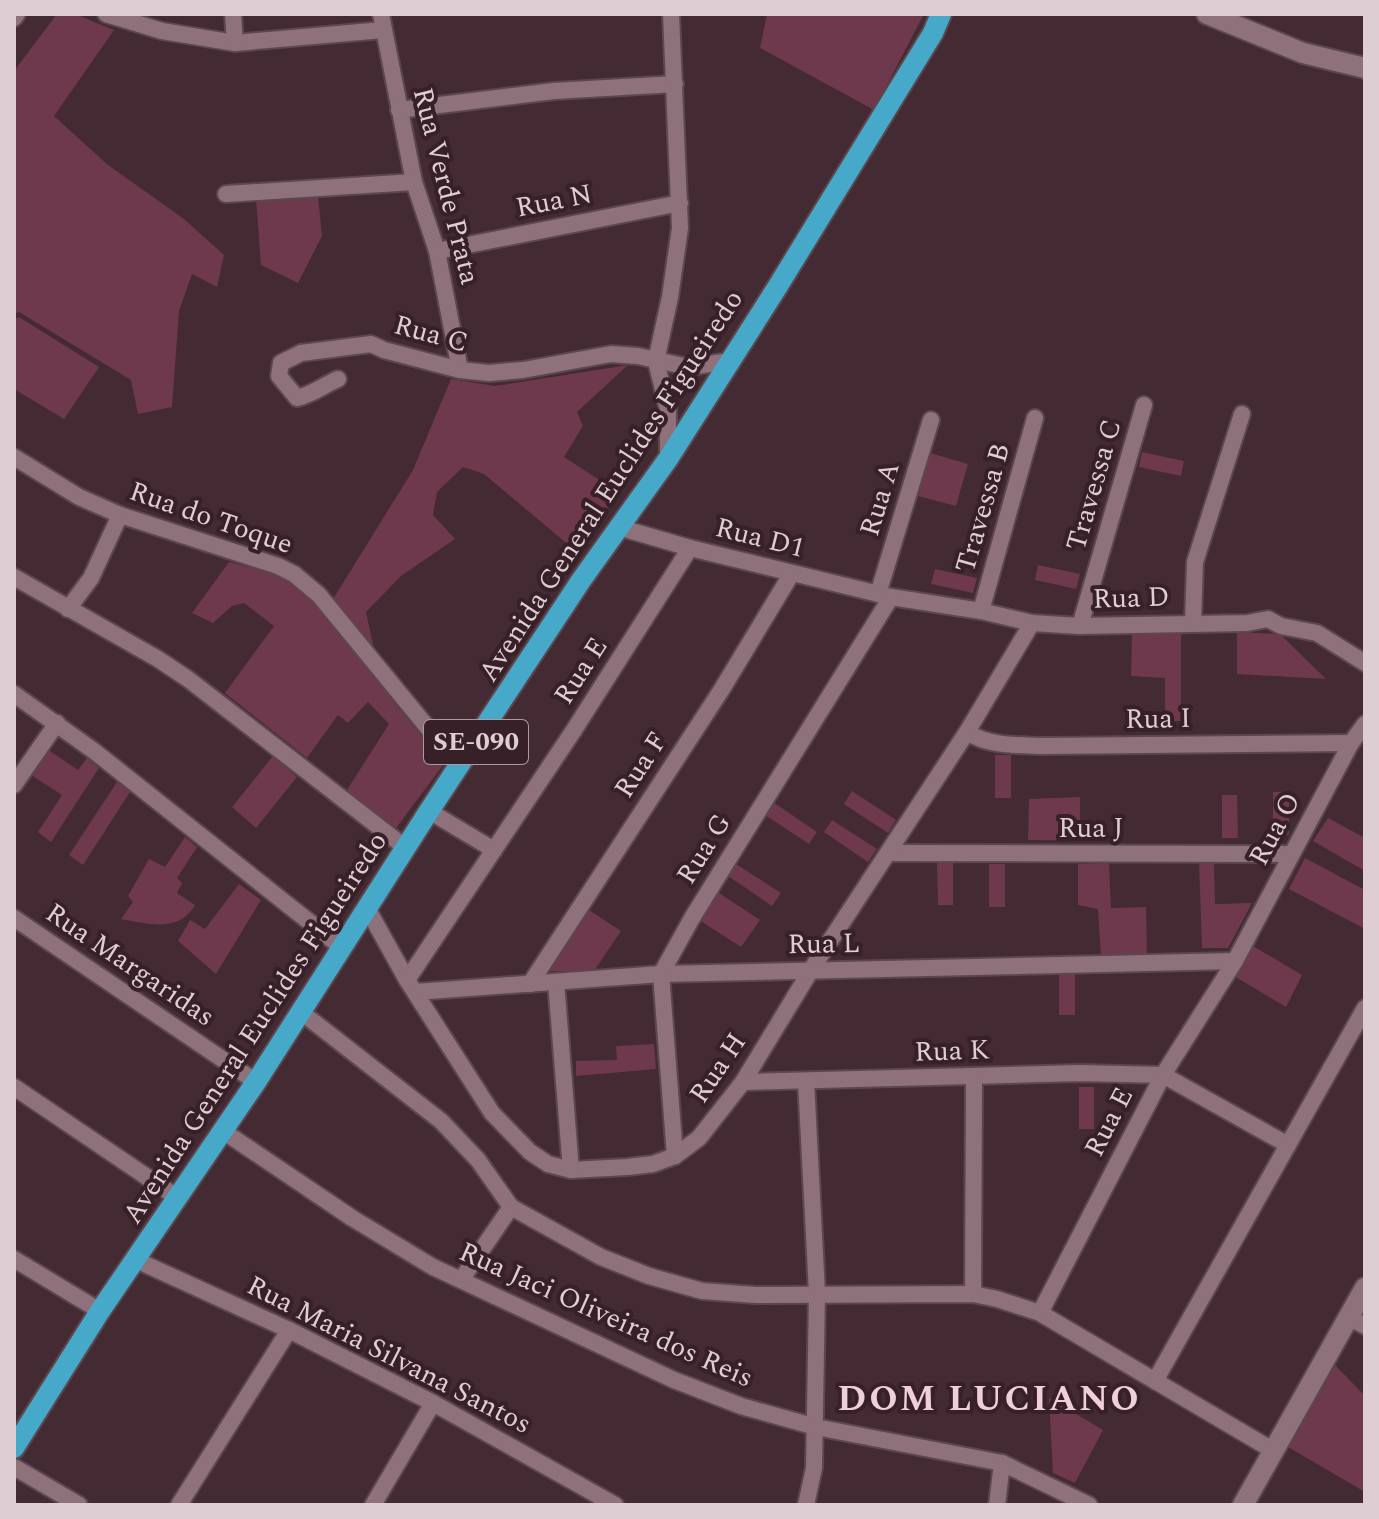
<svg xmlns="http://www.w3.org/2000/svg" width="1379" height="1519" font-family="Spectral,serif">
<rect width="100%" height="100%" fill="#432a33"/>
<g fill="#6e384d">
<polygon points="57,14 75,14 114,30 54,116 108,165 184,219 224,255 217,287 192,274 179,311 172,407 138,414 131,380 19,312 14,314 14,71"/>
<polygon points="767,14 924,14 874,110 760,48"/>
<polygon points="318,196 322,236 298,283 261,265 256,199"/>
<polygon points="19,317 99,367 64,419 14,389 14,319"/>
<polygon points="628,365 577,412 583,426 564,457 618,492 577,552 484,474 463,467 437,492 433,515 455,539 401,576 366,612 374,649 333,599 413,470 451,379 495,386"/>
<polygon points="1142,452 1184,461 1181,476 1139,467"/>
<polygon points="930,453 968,464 956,506 918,496"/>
<polygon points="229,562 275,574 304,590 444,764 396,828 345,793 389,724 368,702 348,723 338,715 307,758 225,693 274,626 244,603 232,606 213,623 192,613"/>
<polygon points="1038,565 1080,574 1076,589 1035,580"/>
<polygon points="935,569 977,578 973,593 931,584"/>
<polygon points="1132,631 1181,633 1181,721 1165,721 1165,678 1131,676"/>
<polygon points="1237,632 1280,634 1326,679 1237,674"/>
<polygon points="47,749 78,770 87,758 99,768 51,842 38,832 62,795 28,773"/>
<rect x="995" y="755" width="16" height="43"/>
<polygon points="273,756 297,777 256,828 232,807"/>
<polygon points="117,782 130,792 83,865 69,855"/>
<polygon points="852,791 896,820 888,833 844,804"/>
<rect x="1273" y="792" width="16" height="43"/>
<polygon points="1222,795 1237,795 1238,838 1222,838"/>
<polygon points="1080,797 1080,840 1028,840 1029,799"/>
<polygon points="773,802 817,832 809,844 765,815"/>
<polygon points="1328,818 1365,838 1365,871 1313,841"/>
<polygon points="832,820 877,849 868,862 824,832"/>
<path d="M 185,837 L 197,847 L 177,878 L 182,883 L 177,893 L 195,905 C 179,933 148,924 121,919 L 133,902 L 128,896 L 149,859 L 165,867 Z"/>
<polygon points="1305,858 1365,890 1365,929 1289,889"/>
<polygon points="1199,862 1214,862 1215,904 1252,903 1228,948 1202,948"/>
<polygon points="937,863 953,863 953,905 938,905"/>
<polygon points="1109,863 1111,908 1146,907 1147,956 1101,957 1098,909 1078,905 1078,864"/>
<polygon points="736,864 781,893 772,906 728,876"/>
<rect x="989" y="864" width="16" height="43"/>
<polygon points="239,884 261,900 216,974 178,941 190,920 205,929"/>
<polygon points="716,891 760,920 741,947 699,920"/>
<polygon points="586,908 621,931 594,971 542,971"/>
<polygon points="1253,946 1302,975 1286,1007 1234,976"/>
<polygon points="1075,972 1075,1015 1059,1015 1059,973"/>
<polygon points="654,1044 656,1069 576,1076 576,1061 617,1060 616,1046"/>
<rect x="1079" y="1087" width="15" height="42"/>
<polygon points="1334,1364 1365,1396 1365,1492 1288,1447"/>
<polygon points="1049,1398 1103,1430 1075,1483 1053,1473"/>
</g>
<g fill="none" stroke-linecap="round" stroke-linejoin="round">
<defs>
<g id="street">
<polyline points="106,14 162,31 235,43 383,30"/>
<polyline points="233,14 235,43"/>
<polyline points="381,14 414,182 437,251 460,370"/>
<polyline points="14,18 17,14"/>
<polyline points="399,110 554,91 675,84"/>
<polyline points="226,194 414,182"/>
<polyline points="437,251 680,203"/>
<path d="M 338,379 C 322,386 315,393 297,398 L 279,376 L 281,363 L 301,353 L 371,344 L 384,350 L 460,370 L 489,373 L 523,370 L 611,354 L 638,356 L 688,367 L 731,361"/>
<polyline points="14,457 79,497 120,515 278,566 294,574 319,595 460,767"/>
<polyline points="668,459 668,410 656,361 670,297 680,228 671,14"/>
<polyline points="618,527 690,548 891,597 981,611 1032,623 1080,626 1247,623 1268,619 1281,626 1317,633 1365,663"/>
<polyline points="14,577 158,659 188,679 406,848"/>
<polyline points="878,594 931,420"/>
<polyline points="68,609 91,578 120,515"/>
<polyline points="981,611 1035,418"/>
<polyline points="1193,623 1195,562 1242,414"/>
<polyline points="1080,626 1144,405"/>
<polyline points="14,694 94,751 341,947"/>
<path d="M 967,732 C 990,747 1018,745 1045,746 L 1351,743"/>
<polyline points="14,785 57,723"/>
<polyline points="429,811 494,850"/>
<polyline points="890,853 1291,854"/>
<polyline points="367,908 407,980 492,1113 530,1152 548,1164 571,1170 627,1167 653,1164 675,1156 699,1138 743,1082 811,970 967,732 1032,623"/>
<polyline points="14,918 256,1082"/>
<polyline points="407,980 574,730 690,548"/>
<polyline points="556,982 571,1170"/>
<polyline points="530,984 722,689 792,573"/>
<polyline points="415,992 661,974 1235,961"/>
<polyline points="301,1012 441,1121 478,1160 511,1207 601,1257 649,1276 702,1291 756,1295 973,1294 997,1299 1040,1313 1274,1451"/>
<polyline points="806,1081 817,1293 814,1468 806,1505"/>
<polyline points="743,1082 1080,1073 1163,1075 1288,1145"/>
<polyline points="14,1087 178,1198"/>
<polyline points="223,1131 352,1218 433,1267 674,1380 741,1406 816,1427 1002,1463 1089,1505"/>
<polyline points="675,1156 661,974 692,918 891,597"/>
<polyline points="14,1259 100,1311"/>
<polyline points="136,1260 289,1330 433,1403 615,1505"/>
<polyline points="461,1280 511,1207"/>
<polyline points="973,1294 974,1077"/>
<polyline points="1040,1313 1163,1075 1235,961 1351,743 1365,724"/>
<polyline points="1348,1317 1365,1326"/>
<polyline points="1155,1381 1365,1008"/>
<polyline points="14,1467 79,1505"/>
<polyline points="179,1505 289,1330"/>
<polyline points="373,1505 433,1403"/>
<polyline points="997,1505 1002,1463"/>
</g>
<g id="secondary">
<polyline points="1207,14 1303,53 1365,68"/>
<polyline points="1243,1505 1365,1288"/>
</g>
<polyline id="primary" points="14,1448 100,1311 256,1082 429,811 582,579 668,459 778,286 933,33 941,14"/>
</defs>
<use href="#street" stroke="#5b474f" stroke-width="20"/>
<use href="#secondary" stroke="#5b474f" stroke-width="24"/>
<use href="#primary" stroke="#5b474f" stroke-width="24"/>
<use href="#street" stroke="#8e717b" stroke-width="16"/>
<use href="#secondary" stroke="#8e717b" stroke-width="20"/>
<use href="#primary" stroke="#47a9c9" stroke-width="20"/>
</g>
<g text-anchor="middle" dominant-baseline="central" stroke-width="8" stroke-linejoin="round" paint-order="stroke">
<rect fill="#382029" stroke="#ac9aa0" stroke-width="2" x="424" y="720" width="104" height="44" rx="6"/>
<g font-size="26" font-weight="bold" fill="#deced3">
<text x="476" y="742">SE-090</text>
</g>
<g font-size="28" fill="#deced3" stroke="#382029">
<text transform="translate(446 186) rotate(76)">Rua Verde Prata</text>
<text transform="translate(554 201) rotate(-11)">Rua N</text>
<text transform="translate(431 334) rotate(15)">Rua C</text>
<text transform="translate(1094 485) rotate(-74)">Travessa C</text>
<text transform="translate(611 486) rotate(-57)">Avenida General Euclides Figueiredo</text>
<text transform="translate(880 499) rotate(-73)">Rua A</text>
<text transform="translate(983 508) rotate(-74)">Travessa B</text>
<text transform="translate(211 518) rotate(19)">Rua do Toque</text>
<text transform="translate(760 538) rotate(14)">Rua D1</text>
<text transform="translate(1131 598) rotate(-2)">Rua D</text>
<text transform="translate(581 671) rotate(-57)">Rua E</text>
<text transform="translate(1158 719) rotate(-1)">Rua I</text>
<text transform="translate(641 765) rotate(-57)">Rua F</text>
<text x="1091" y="828">Rua J</text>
<text transform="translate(1275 829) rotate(-62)">Rua O</text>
<text transform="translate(704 849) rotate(-58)">Rua G</text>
<text transform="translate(824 944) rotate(-1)">Rua L</text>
<text transform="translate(130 965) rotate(34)">Rua Margaridas</text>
<text transform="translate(255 1028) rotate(-57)">Avenida General Euclides Figueiredo</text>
<text transform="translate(952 1051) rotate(-2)">Rua K</text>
<text transform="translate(718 1068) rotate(-56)">Rua H</text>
<text transform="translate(1109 1122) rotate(-63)">Rua E</text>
<text transform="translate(606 1315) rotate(24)">Rua Jaci Oliveira dos Reis</text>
<text transform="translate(389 1355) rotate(27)">Rua Maria Silvana Santos</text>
</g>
<g font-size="36" font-weight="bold" letter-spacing="2" fill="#f0cfd9" stroke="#382029">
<text x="989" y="1399">DOM LUCIANO</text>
</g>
</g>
<rect width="1379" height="1519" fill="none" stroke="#deced3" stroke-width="32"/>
</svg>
